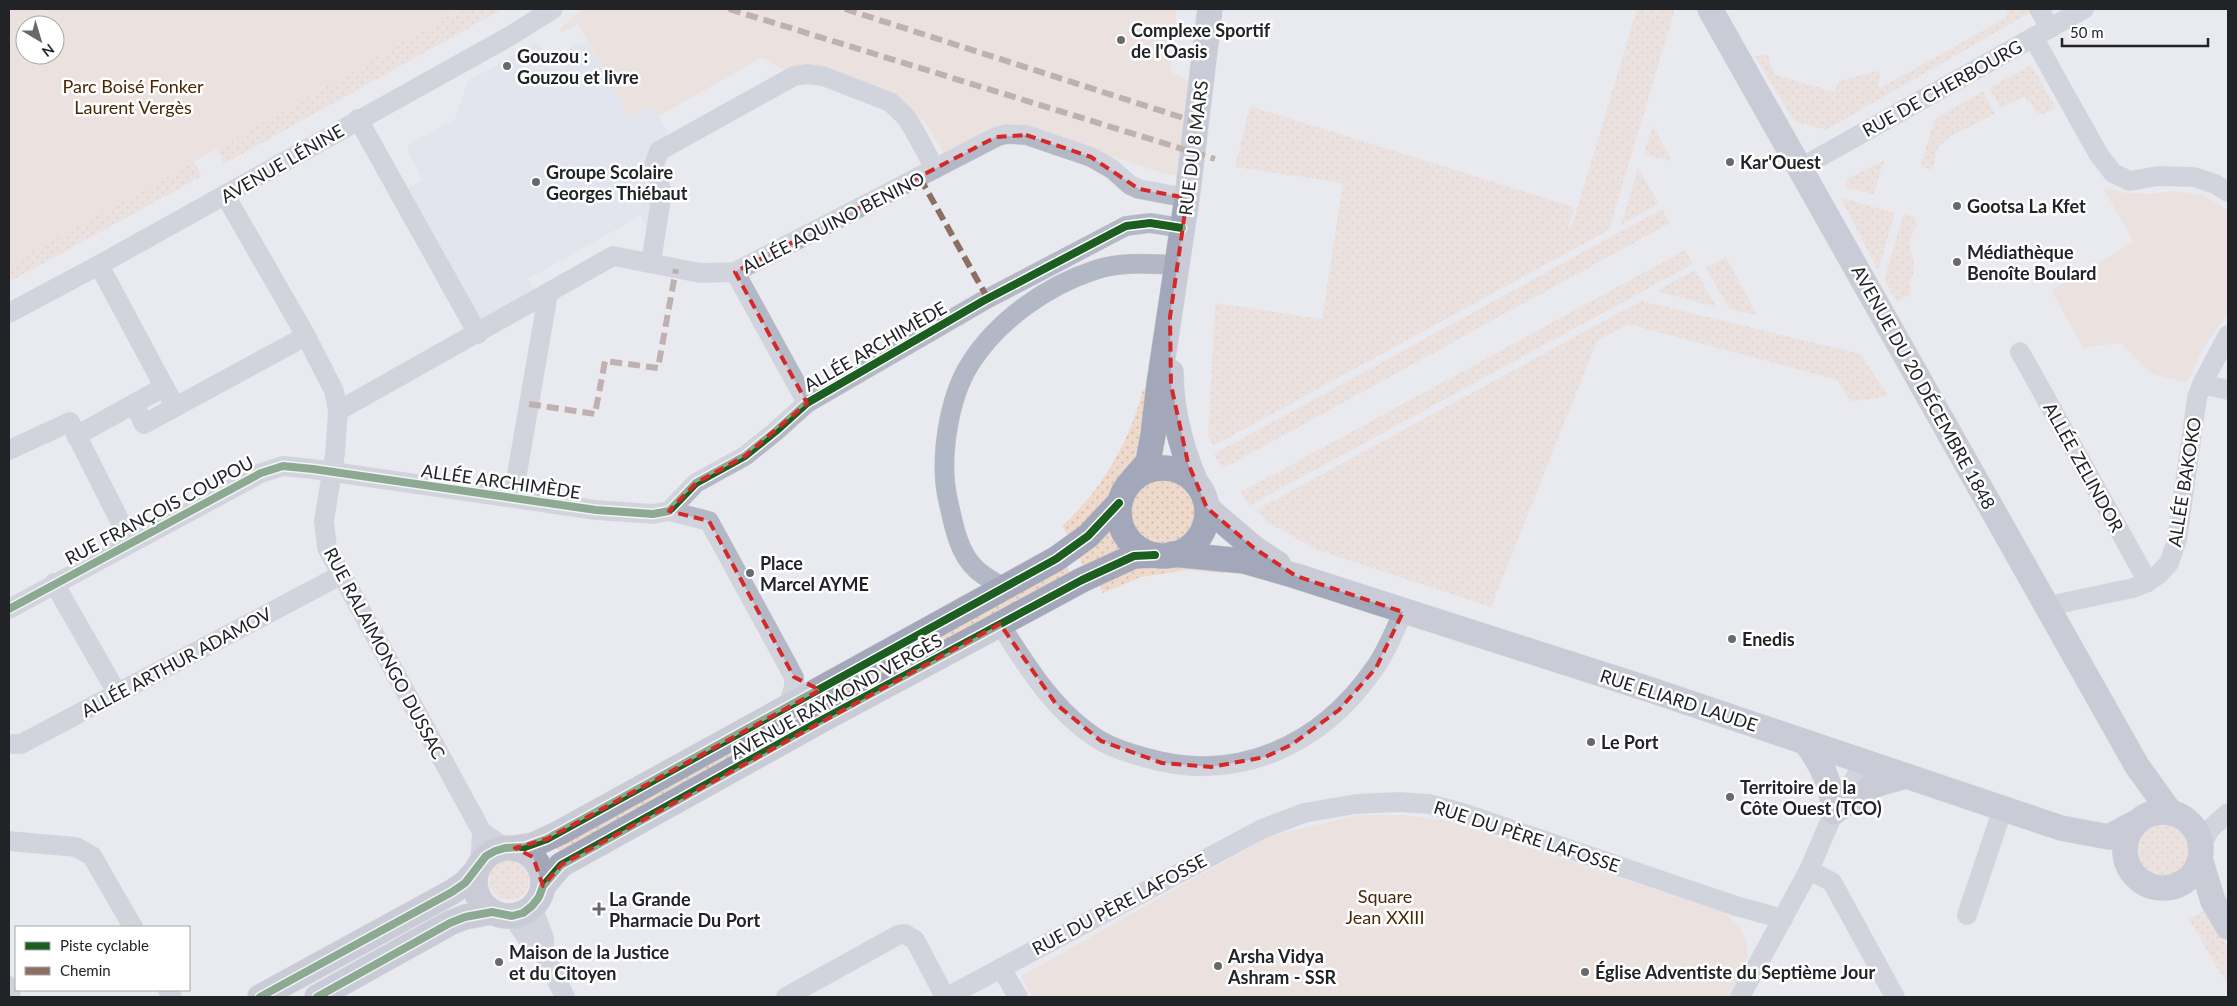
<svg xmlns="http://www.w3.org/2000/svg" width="2237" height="1006" font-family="Lato,sans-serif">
<defs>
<pattern id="grass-dots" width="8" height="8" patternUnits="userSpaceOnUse" patternTransform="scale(1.25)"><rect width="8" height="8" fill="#eed9cb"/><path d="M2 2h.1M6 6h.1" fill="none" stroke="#ccbaae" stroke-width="1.8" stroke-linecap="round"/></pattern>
</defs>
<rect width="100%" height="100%" fill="#e9eaf0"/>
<polygon fill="#dadeea" points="581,42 588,44 631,117 653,106 670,136 651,147 646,171 657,191 653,223 646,227 640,216 528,279 535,292 480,321 407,189 423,180 407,150 410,144 455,119 468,81 535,43 540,45 549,60"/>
<g fill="url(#grass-dots)">
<polygon points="460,9 503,9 224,164 217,149"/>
<polygon points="1637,9 1675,9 1609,230 1213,446 1208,435 1215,303 1322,319 1343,183 1235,167 1250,106 1574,207 1568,228 1572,226"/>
<polygon points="2007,9 2029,9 2031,12 1826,130 1794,121 1755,56 1768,54 1774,74 1834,92 1839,81 1881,70 1878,89 2006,18"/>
<polygon points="2031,65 2056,108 2044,114 2036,113 2029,101 2023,97 2001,108 1989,88"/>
<polygon points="1983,91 1995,114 1950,136 1938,148 1932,170 1920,166 1935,119"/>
<polygon points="1653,126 1672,161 1643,155"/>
<polygon points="1884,160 1874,194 1845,187 1847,179"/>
<polygon points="194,162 202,176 9,282 9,274 23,256"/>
<polygon points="1638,167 1659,204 1621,225"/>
<polygon points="1840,197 1895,213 1878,270"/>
<polygon points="1662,209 1670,223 1222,469 1214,454"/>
<path d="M 1904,214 L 1915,217 L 1917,226 C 1904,242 1913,249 1914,267 C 1914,277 1908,283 1911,294 L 1897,302 L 1884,280 Z"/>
<polygon points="1685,250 1693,264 1249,506 1241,492"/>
<polygon points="1726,257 1757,315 1730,310 1706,268"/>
<polygon points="1695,270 1717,307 1656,291"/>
<polygon points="1641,301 1861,354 1888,396 1851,402 1837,380 1628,324 1597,341 1491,607 1317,550 1267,522 1256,510"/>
<path d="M 1143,389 L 1153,391 L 1144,449 L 1129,477 L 1069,538 L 1062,526 C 1102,490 1130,441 1143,389 Z"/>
<circle cx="1163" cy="512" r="34"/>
<polygon points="1110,522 1128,550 1085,568 1077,555"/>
<polygon points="1064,562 1072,576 562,857 554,843"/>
<polygon points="1188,562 1224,567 1223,573 1188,570 1161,574 1141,577 1103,593 1098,583 1132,566"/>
<path d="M 2163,812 C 2186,818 2198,822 2197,848 C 2196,855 2197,865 2194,871 C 2180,897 2140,890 2129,866 C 2116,838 2136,816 2163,812 Z"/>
<circle cx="509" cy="880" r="20"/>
<polygon points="2205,910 2228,948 2228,986 2189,919"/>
</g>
<g fill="#eed9cb" fill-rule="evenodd">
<path d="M 9,9 L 460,9 L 217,149 L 23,256 L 9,274 ZM 25,25 L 55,25 L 55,55 L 25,55 Z"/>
<polygon points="581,9 1177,9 1170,71 1188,81 1178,176 1165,174 1008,123 945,155 924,121 896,98 827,67 806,64 782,70 763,57 659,116 653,106 631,118 578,24 561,33 559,30"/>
<polygon points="2107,188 2125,193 2151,194 2176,191 2204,195 2228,210 2228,313 2203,348 2187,383 2152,374 2120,343 2083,348 2051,290 2134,242 2104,190"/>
<path d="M 1358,815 L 1403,815 L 1449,821 L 1724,913 C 1760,940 1748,962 1731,997 L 1032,997 L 1021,976 L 1270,836 Z"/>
</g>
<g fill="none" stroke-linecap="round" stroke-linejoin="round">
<defs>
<g id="minor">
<polyline points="2039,9 2050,28"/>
<polyline points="2033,37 2099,155 2113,173 2130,181 2157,176 2194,177 2215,184 2228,192"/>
<polyline points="358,119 478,334"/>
<polyline points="1800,168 2084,9"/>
<polyline points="225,195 306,336 334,391 338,411 335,454 324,521 327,548 482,832 505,848"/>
<polyline points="651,262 662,193 654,165 659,151 794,76 807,74 823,76 890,102 906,117 914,130 935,169"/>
<polyline points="99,265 175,407"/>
<polyline points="735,272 807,403"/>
<polyline points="9,313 99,265 510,36 553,9"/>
<polyline points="2020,352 2148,582"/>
<polyline points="2202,384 2228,390"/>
<polyline points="134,404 144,424 306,336"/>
<polyline points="338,411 613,256 700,273 735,272 996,137 1006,134 1026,135 1091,157 1112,169 1130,185 1139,189 1187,198"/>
<polyline points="76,436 164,387"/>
<polyline points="9,450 70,422 130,541"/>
<polyline points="513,497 548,294"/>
<polyline points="669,511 709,521 794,677 794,687 787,708"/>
<polyline points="54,583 117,693"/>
<path d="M 1004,588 C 995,582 984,577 976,569 C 958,553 953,522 948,500 C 939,461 948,399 970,364 C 997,321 1046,286 1095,270 C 1121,261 1150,264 1177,265"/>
<polyline points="2048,606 2133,588 2148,582 2159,574 2169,563 2177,540 2197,398 2202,384 2228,335"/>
<polyline points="9,609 261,473 283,466 313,469 596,510 653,514 669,511 696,483 745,456 776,431 807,403 983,301 1126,226 1150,223 1182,228"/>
<path d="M 1000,624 C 1027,667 1056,714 1101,741 C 1115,749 1132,754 1147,758 C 1238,784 1321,745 1374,669 C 1386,653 1395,630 1403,612"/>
<polyline points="9,744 21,744 341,575"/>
<polyline points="9,841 76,847 92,856 133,927"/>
<polyline points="2201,847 2210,829 2228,813"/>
<polyline points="480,864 482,832"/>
<polyline points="1809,870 1832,882 1895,997"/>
<polyline points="532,906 544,938 544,954"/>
<polyline points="1967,915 2003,808"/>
<polyline points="512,916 532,945 544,954 565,997"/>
<polyline points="1001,968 1018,997"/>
<polyline points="9,986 11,991 9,995"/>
<polyline points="168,990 172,997"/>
<polyline points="786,997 898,935 905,934 915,940 945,997"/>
<polyline points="947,997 1262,829 1304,813 1356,804 1399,802 1429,804 1463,813 1736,906 1783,919"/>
<polyline points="1740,997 1809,870 1834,812 1864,763"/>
</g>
<g id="major">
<polyline points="1710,9 2137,766 2171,813"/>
<path d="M 1171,372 C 1171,410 1181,448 1196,483"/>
<circle cx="1163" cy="512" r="44"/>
<polyline points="1134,478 1148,462 1153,435 1159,384 1187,198 1210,9"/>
<polyline points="1207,508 1254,548 1278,564"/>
<polyline points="1172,554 1244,561 1296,576 1648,689 2061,828 2109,837 2135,823"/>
<path d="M 1807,744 C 1822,765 1832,785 1834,812 L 1874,785 L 1906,776"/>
<circle cx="2163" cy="850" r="38"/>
<polyline points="515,848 533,845 559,833 1056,559 1088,536 1119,503"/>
<circle cx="509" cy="882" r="34"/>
<polyline points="2200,859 2213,901 2228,927"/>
<polyline points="543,886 561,865 820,721 1082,580 1134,556 1155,555"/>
<polyline points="260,997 452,892 465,883 477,870"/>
<polyline points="317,997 450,923 465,917 492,912"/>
</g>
</defs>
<use href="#minor" stroke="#c6c7cb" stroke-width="20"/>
<use href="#major" stroke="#c6c7cb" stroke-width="26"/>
<use href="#minor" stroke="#b3b8c6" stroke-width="19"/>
<use href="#major" stroke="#a2a7b9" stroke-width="25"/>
<g stroke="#8d6e63" stroke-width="6" stroke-dasharray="12 6" stroke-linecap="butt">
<polyline points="729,9 1215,159"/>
<polyline points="845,9 1196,122"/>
<polyline points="920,178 988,299"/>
<polyline points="529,404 595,414 605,361 658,368 676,269"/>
</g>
<defs>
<g id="cycleway">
<polyline points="9,609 261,473 283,466 313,469 596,510 653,514 669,511 696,483 745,456 776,431 807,403 983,301 1126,226 1150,223 1182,228"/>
<polyline points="260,997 452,892 465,883 486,856 495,851 505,848 525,847 547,839 1056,559 1088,536 1119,503"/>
<polyline points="317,997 450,923 465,917 492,912 512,916 523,913 532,906 539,897 543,886 561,865 820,721 1082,580 1134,556 1155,555"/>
</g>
</defs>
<use href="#cycleway" stroke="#fff" stroke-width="11"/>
<use href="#cycleway" stroke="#1b5e20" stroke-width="8"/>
</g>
<path d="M0 0H2237V1006H0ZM 1026,135 L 1091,157 L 1139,189 L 1187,198 L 1170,317 L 1171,385 L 1188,463 L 1207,508 L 1254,548 L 1296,576 L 1403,612 L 1376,668 L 1339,710 L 1291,745 L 1265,757 L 1211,767 L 1162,763 L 1101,741 L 1056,704 L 1000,624 L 561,865 L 543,886 L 533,857 L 515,848 L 547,839 L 820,690 L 794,677 L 709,521 L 669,511 L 696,483 L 745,456 L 807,403 L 735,272 L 996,137 Z" fill="#e9eaf0" fill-opacity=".55" fill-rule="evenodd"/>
<path fill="none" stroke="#d62828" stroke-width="4" stroke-dasharray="10 6" stroke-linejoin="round" d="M 1026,135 L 1091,157 L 1139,189 L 1187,198 L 1170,317 L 1171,385 L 1188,463 L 1207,508 L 1254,548 L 1296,576 L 1403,612 L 1376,668 L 1339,710 L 1291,745 L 1265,757 L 1211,767 L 1162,763 L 1101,741 L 1056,704 L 1000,624 L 561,865 L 543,886 L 533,857 L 515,848 L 547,839 L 820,690 L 794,677 L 709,521 L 669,511 L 696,483 L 745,456 L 807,403 L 735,272 L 996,137 Z"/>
<g fill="#68696d" stroke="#fff" stroke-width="2">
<circle cx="1121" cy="40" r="5"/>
<circle cx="507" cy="66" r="5"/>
<circle cx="1730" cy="162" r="5"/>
<circle cx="536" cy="182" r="5"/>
<circle cx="1957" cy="206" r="5"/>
<circle cx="1957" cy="262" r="5"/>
<circle cx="750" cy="573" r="5"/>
<circle cx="1732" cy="639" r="5"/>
<circle cx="1591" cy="742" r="5"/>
<circle cx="1730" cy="797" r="5"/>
<path d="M596.5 901.5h5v5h5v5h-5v5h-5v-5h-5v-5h5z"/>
<circle cx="499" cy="962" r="5"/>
<circle cx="1218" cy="966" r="5"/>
<circle cx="1585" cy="972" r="5"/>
</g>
<g text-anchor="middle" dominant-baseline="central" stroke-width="5" stroke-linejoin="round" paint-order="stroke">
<g font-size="18" font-weight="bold" fill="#222327" stroke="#fff" text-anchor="start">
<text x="1131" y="30">Complexe Sportif<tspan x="1131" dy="21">de l'Oasis</tspan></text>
<text x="517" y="56">Gouzou :<tspan x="517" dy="21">Gouzou et livre</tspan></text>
<text x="1740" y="162">Kar'Ouest</text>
<text x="546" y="172">Groupe Scolaire<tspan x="546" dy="21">Georges Thiébaut</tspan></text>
<text x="1967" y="206">Gootsa La Kfet</text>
<text x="1967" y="252">Médiathèque<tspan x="1967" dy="21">Benoîte Boulard</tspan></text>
<text x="760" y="563">Place<tspan x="760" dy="21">Marcel AYME</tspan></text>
<text x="1742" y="639">Enedis</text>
<text x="1601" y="742">Le Port</text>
<text x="1740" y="787">Territoire de la<tspan x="1740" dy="21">Côte Ouest (TCO)</tspan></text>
<text x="609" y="899">La Grande<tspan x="609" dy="21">Pharmacie Du Port</tspan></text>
<text x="509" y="952">Maison de la Justice<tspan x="509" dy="21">et du Citoyen</tspan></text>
<text x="1228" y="956">Arsha Vidya<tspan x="1228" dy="21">Ashram - SSR</tspan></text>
<text x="1595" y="972">Église Adventiste du Septième Jour</text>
</g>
<g font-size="18" fill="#4a2705" stroke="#fff">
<text x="133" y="86">Parc Boisé Fonker<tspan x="133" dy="21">Laurent Vergès</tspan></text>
<text x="1385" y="896">Square<tspan x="1385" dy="21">Jean XXIII</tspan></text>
</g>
<g font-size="18" fill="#222327" stroke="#fff">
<text transform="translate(1942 88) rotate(-29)">RUE DE CHERBOURG</text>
<text transform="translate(1193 148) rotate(-83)">RUE DU 8 MARS</text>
<text transform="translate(282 163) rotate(-30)">AVENUE LÉNINE</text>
<text transform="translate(833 222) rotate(-27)">ALLÉE AQUINO BENINO</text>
<text transform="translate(875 346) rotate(-30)">ALLÉE ARCHIMÈDE</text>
<text transform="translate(1924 387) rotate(61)">AVENUE DU 20 DÉCEMBRE 1848</text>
<text transform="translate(2084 467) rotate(61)">ALLÉE ZELINDOR</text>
<text transform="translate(501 481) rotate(8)">ALLÉE ARCHIMÈDE</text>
<text transform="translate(2184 482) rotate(-81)">ALLÉE BAKOKO</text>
<text transform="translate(159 510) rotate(-28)">RUE FRANÇOIS COUPOU</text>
<text transform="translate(385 653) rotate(62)">RUE RALAIMONGO DUSSAC</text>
<text transform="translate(176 662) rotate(-28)">ALLÉE ARTHUR ADAMOV</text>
<text transform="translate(836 696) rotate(-29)">AVENUE RAYMOND VERGÈS</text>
<text transform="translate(1679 700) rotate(18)">RUE ELIARD LAUDE</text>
<text transform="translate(1527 836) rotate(18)">RUE DU PÈRE LAFOSSE</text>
<text transform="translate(1119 904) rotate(-28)">RUE DU PÈRE LAFOSSE</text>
</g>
</g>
<rect width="2237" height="1006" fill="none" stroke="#222327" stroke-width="20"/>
<rect x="15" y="926" width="175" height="65" fill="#ffffff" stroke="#a7a7a9"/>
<rect x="25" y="942" width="25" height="8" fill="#1b5e20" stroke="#a7a7a9"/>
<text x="60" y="951" font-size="15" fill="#222327">Piste cyclable</text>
<rect x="25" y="967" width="25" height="8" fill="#8d6e63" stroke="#a7a7a9"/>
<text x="60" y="976" font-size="15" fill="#222327">Chemin</text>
<g transform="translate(40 40) rotate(142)"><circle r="24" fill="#ffffff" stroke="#a7a7a9"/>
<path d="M0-4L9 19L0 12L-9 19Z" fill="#68696d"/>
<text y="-8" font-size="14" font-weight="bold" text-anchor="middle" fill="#222327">N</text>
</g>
<path d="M2062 38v8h146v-8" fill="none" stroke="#222327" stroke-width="2.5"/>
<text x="2070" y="38" font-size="15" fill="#222327" stroke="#ffffff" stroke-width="4" paint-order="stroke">50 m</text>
</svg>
